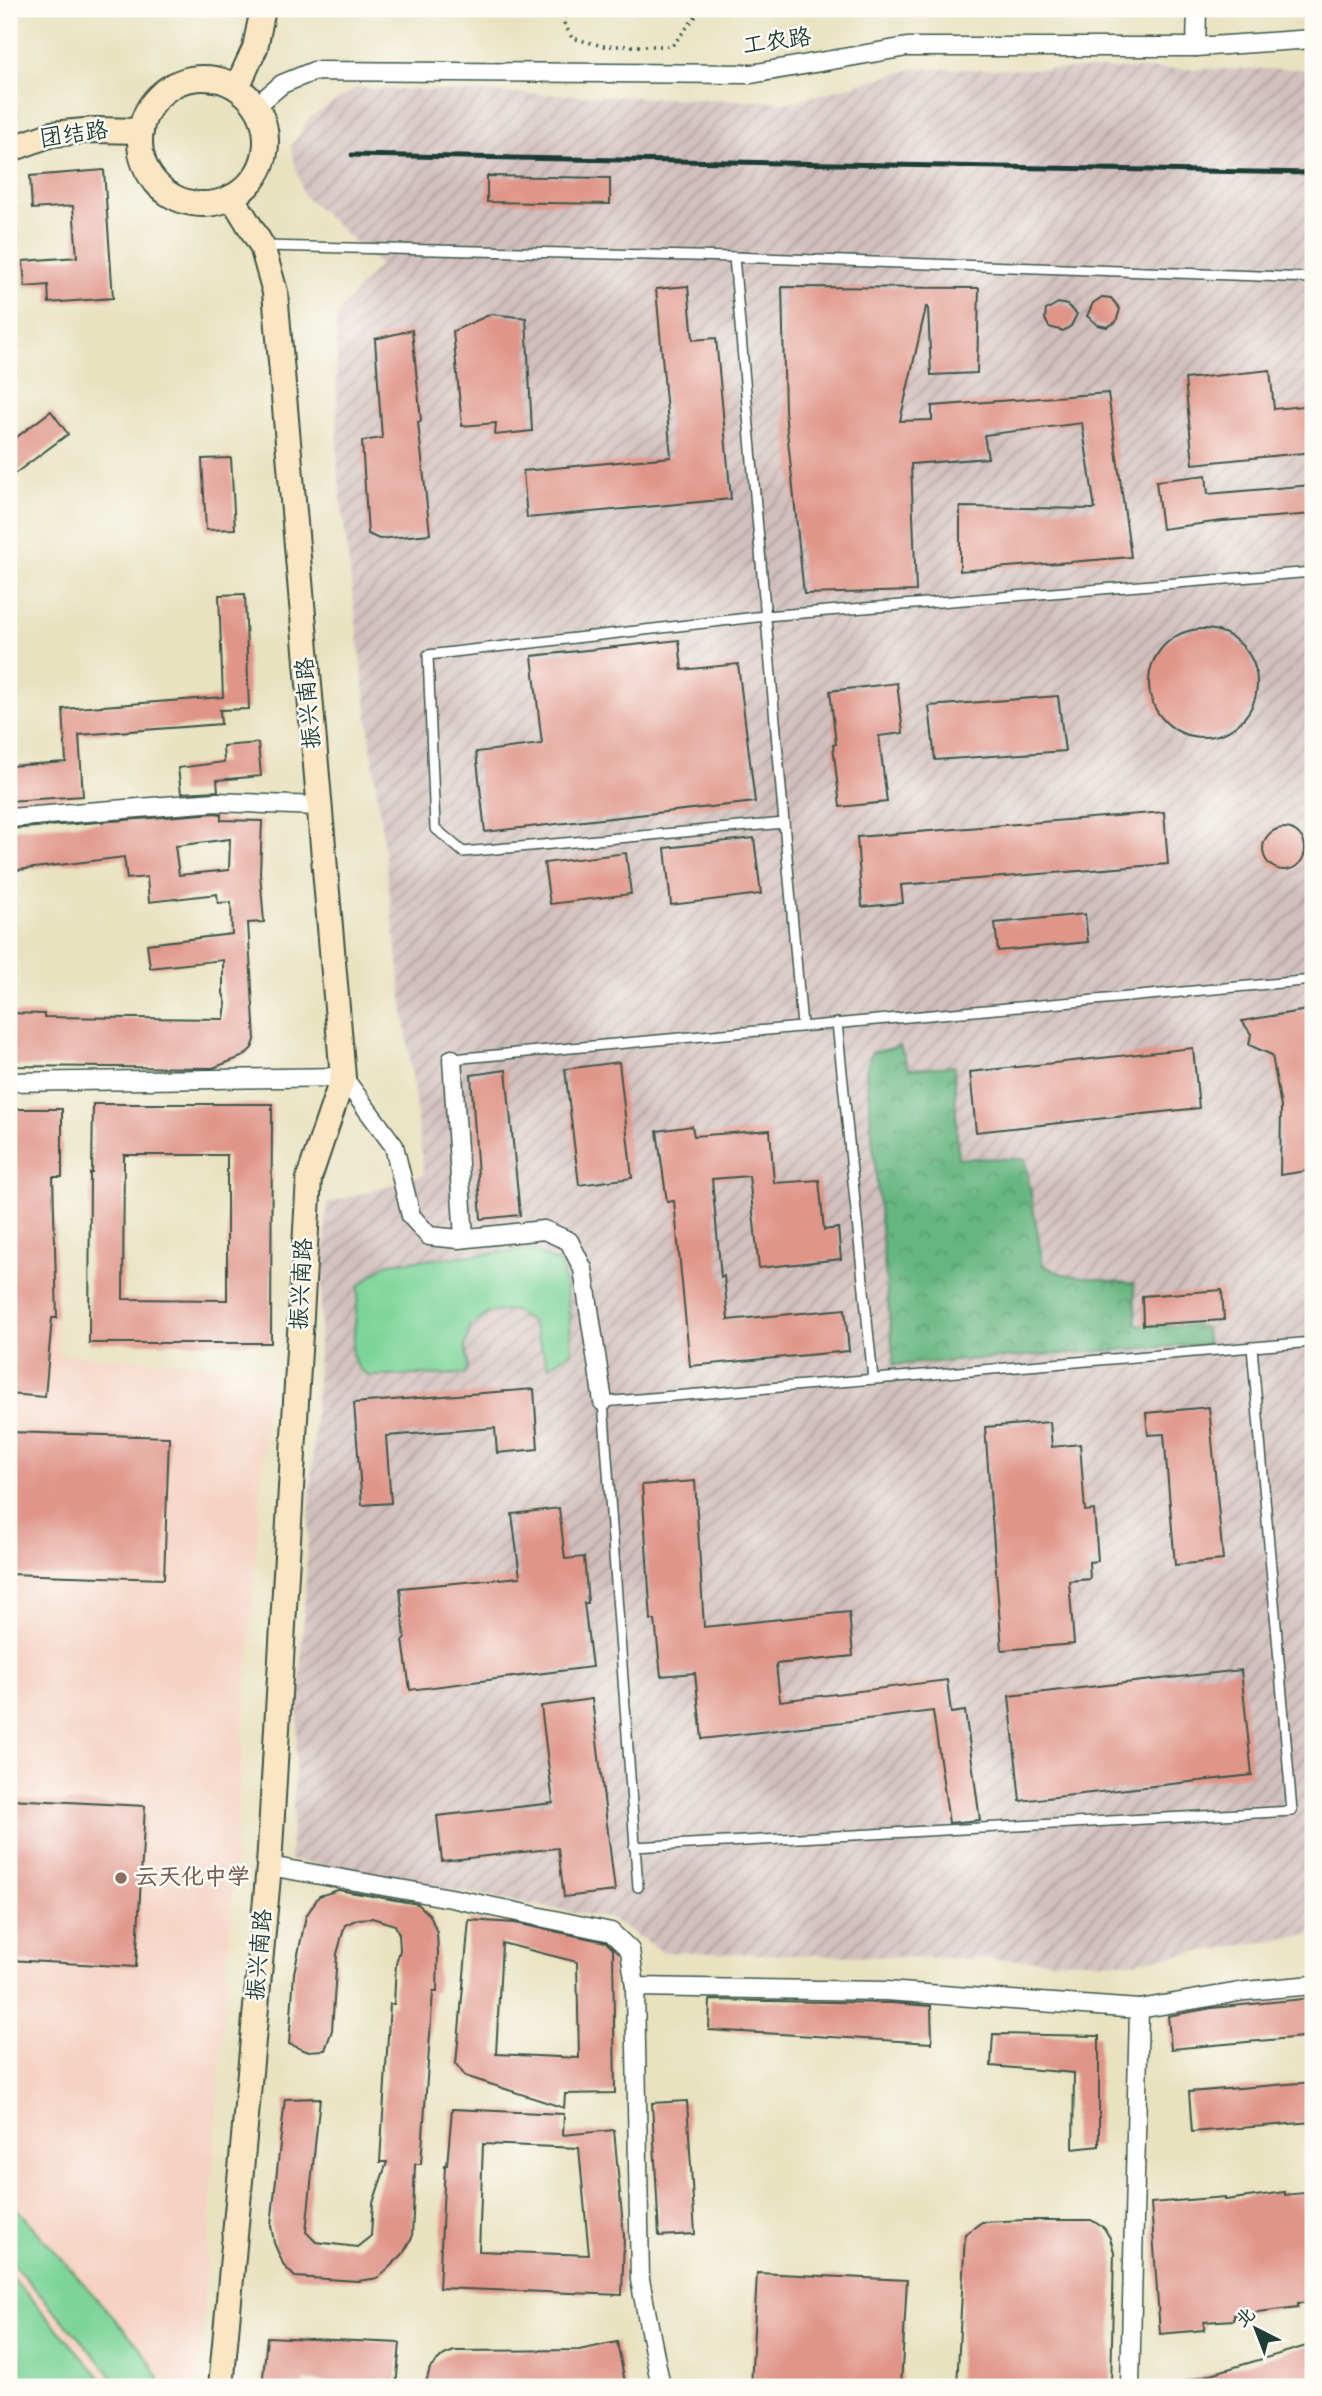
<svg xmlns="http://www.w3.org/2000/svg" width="1322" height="2396" font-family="'Indie Flower','LXGW WenKai TC',sans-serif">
<defs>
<pattern id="industrial-furrows" width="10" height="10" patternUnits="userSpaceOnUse" patternTransform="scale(1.75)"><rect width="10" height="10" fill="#d1bfbd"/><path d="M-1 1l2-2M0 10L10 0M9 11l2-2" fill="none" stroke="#a99c9a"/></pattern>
<pattern id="forest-crowns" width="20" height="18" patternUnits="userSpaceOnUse" patternTransform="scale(1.75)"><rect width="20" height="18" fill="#66b680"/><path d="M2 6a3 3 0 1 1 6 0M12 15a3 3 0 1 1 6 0" fill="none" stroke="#53956a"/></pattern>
</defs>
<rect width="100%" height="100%" fill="#fdfcf7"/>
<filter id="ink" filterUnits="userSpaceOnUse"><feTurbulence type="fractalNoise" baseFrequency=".0143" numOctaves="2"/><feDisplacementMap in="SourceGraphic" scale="14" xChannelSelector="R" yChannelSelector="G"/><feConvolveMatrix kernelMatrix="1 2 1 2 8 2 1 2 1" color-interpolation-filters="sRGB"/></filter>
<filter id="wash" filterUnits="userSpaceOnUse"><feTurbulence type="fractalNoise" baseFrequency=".00686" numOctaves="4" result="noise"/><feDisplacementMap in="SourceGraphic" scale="28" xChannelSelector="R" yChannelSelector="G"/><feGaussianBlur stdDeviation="1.57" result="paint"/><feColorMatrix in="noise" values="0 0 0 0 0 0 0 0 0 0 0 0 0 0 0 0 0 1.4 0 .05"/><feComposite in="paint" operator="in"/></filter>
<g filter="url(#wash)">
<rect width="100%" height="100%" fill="#e8e2c0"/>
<polygon fill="#f5d2c2" points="9,1200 53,1201 58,1354 269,1368 198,2387 9,2387"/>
<polygon fill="url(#industrial-furrows)" points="913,69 1313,69 1313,1934 1133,1962 663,1952 610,1919 290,1860 327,1204 424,1175 338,474 336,315 380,265 303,195 291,147 309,118 357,88 792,102"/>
<g fill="#7dd498" stroke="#4e8866" stroke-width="2">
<polygon points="531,1250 561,1264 569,1309 572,1351 549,1367 532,1322 512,1310 488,1313 470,1327 465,1346 468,1365 465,1374 369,1376 358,1368 352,1354 359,1286 388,1263"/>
<polygon points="9,2200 140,2347 151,2363 163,2387 119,2387 103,2365 9,2260"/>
<polygon points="9,2274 109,2387 9,2387"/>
</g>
<polygon fill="url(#forest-crowns)" stroke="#427a5a" stroke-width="2" points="900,1046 909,1069 954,1066 958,1158 1025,1159 1043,1265 1062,1274 1134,1284 1136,1324 1205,1327 1208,1344 894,1365 866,1070 871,1053"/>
<g id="blocks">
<g fill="#e09589" fill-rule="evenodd">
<polygon points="104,170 113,298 49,303 48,285 25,287 23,261 77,257 73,206 32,209 30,176"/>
<polygon points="487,176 610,178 610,204 487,202"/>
<polygon points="688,286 693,340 716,338 731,499 527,518 523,471 671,457 656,289"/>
<polygon points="782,287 979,288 977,373 931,375 928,307 926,307 900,421 932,420 932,406 1108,393 1131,557 960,571 960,507 1095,509 1082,423 984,435 988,458 911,464 916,591 804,594 785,411"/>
<polygon points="1102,297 1111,298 1120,309 1116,322 1107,327 1098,325 1087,316 1093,303"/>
<polygon points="1058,303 1067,305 1077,314 1071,326 1063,331 1049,327 1045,319 1046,310"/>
<polygon points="491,314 526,318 532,431 495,435 496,423 462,426 453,331"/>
<polygon points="412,330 421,421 418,422 430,534 379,539 368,534 362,441 382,438 375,339"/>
<polygon points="1270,370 1274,409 1313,405 1313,452 1193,464 1185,379"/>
<polygon points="51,411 68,434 9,478 9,443"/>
<polygon points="231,458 235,529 206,530 202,459"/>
<polygon points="1206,475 1208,494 1312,485 1313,514 1222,521 1162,529 1156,481"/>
<polygon points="245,594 249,709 220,710 221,724 79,735 83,796 9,801 9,766 66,762 63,709 223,697 219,595"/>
<circle cx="1203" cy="683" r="54"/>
<polygon points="679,640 682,670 738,664 755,802 485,832 476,752 542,744 532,656"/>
<polygon points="897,683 903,733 879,736 887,802 840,807 833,745 836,744 830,691"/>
<polygon points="1058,696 1065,751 935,760 929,706"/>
<polygon points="258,743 261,776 217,780 218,791 181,793 178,768 224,762 223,746"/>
<polygon points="1164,812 1168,864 901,885 903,903 862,907 857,837"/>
<path d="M 216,813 L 221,814 L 221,820 L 262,821 L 260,873 L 264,922 L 248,923 L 255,1040 L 252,1048 L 244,1056 L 213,1068 L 9,1066 L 9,1013 L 44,1014 L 44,1017 L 224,1019 L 226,1003 L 223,993 L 223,960 L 150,968 L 147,944 L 232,934 L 231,902 L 218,903 L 217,894 L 149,902 L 147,877 L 127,879 L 124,857 L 9,871 L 9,829 ZM 230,839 L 229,870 L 179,875 L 175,846 Z"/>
<circle cx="1284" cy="849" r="21"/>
<polygon points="754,838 761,894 671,905 665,848"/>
<polygon points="626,853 631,894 550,904 544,863"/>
<polygon points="1085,914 1088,942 998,951 995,923"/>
<polygon points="1313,1009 1313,1170 1280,1175 1281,1107 1272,1055 1249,1045 1251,1034 1242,1021"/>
<polygon points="1193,1048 1199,1108 976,1132 970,1072"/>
<polygon points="619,1062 632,1178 579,1185 565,1069"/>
<polygon points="506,1070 520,1215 481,1219 471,1075"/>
<path d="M 93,1104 L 272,1104 L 271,1343 L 89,1343 L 90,1173 L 92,1173 ZM 124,1155 L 227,1155 L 227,1300 L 123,1299 Z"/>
<polygon points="9,1109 62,1109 62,1177 53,1177 57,1318 52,1318 45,1397 9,1394"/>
<polygon points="692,1126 694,1136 770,1130 774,1183 819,1180 824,1230 838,1228 841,1259 759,1268 749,1176 712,1179 721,1277 724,1276 728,1320 845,1309 849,1351 690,1366 674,1201 667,1202 657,1131"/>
<polygon points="1222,1290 1224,1320 1143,1325 1142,1296"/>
<polygon points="534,1389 538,1449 497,1453 495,1428 386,1436 391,1503 362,1505 354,1403"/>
<polygon points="1209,1407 1223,1560 1175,1565 1164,1434 1148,1435 1146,1413"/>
<polygon points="1050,1422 1052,1447 1080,1444 1085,1511 1094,1510 1098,1561 1089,1562 1090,1579 1069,1581 1074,1644 1002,1650 985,1427"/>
<polygon points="9,1432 169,1437 164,1579 9,1574"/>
<polygon points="695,1481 704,1627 849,1612 853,1656 776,1664 780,1701 947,1680 951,1713 965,1711 980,1820 949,1823 933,1711 702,1739 695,1673 661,1676 655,1620 651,1620 642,1485"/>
<polygon points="559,1508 565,1559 584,1557 588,1603 584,1603 592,1667 410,1690 403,1640 405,1639 400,1588 520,1577 512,1514"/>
<polygon points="1241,1670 1252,1775 1020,1801 1009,1696"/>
<polygon points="592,1699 615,1891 564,1897 558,1848 442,1861 437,1816 553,1803 541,1706"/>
<polygon points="9,1799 145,1806 136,1967 9,1960"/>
<polygon points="338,1890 418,1904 430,1915 437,1933 438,1953 437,1992 433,1992 421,2164 415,2164 412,2238 403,2254 378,2278 358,2281 295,2277 284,2266 274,2243 271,2225 285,2099 320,2098 306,2232 316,2242 357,2247 371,2236 373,2203 387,2162 380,2162 390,2004 394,2004 396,1964 400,1950 399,1934 395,1925 372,1918 358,1919 345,1925 337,1954 332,2030 325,2050 306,2051 289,2044 294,1973 306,1916 319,1896"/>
<path d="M 469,1920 L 515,1923 L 606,1942 L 613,1949 L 615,2093 L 565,2094 L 564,2108 L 465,2076 L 456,2064 ZM 502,1943 L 577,1962 L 579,2058 L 496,2054 Z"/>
<polygon points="1313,1998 1313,2036 1171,2049 1168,2016 1212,2008"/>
<polygon points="710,2000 892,2003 931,2006 932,2043 709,2030"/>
<polygon points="993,2034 1099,2036 1099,2146 1073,2149 1074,2073 991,2066"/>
<polygon points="1313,2082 1313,2122 1192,2132 1189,2092"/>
<polygon points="687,2101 695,2234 659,2236 652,2103"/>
<path d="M 452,2109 L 564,2114 L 563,2135 L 614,2130 L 624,2237 L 622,2295 L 439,2288 L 445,2165 L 447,2165 ZM 483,2144 L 579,2148 L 589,2255 L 479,2251 Z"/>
<polygon points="1285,2192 1285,2195 1313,2192 1313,2302 1298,2303 1298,2307 1234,2315 1234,2320 1204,2322 1204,2330 1160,2334 1151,2203 1225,2197 1225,2200"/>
<polygon points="1026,2220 1091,2220 1104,2228 1110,2238 1114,2252 1111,2387 957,2387 965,2234 982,2222"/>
<polygon points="757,2273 907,2280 901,2387 751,2387"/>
<polygon points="267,2337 400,2343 396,2387 304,2381 303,2387 262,2387"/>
<polygon points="617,2342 626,2387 425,2387 430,2368 444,2355 454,2351 579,2350"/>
<polygon points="1313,2344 1313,2387 1181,2387 1180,2383"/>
</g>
</g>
</g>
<g filter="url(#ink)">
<use href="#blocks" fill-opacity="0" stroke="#3d5649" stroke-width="2"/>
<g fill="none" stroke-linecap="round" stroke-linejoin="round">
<defs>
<g id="service">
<polyline points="264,246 734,257 1313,278"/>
<polyline points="734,257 802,1026"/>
<polyline points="784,823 463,852 435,828 428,655 765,616 1313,572"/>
<polyline points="837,1023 873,1379"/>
<polyline points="452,1059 1313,980"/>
<polyline points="634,1847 1292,1811 1252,1347"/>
<polyline points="638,1887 603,1402 1313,1342"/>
</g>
<g id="minor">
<polyline points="1196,47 1197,9"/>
<polyline points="256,106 282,84 314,71 751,74 907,47 1196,47 1313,39"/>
<polyline points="9,818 216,802 319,806"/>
<polyline points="452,1059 464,1238"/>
<polyline points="9,1082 343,1077 394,1146 411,1216 429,1236 459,1239 544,1230 569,1241 583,1269 603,1402"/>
<polyline points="269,1866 451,1898 611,1932 630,1950 635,1987 640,2280 661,2387"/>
<polyline points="635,1987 886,1991 1139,2009 1245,1991 1313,1985"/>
<polyline points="1130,2387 1139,2009"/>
</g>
<g id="secondary">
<circle cx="203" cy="141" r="63"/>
<polyline points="237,87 255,48 263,9"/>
<polyline points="9,150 52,134 95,130 141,131"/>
<polyline points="221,2387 269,1866 309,1178 343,1077 275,292 262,246 232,197"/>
</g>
</defs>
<use href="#service" stroke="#3d5649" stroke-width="12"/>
<use href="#minor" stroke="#3d5649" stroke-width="21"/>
<use href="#secondary" stroke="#3d5649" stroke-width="28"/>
<polyline stroke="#3d5649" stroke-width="3.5" stroke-dasharray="2 5" stroke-linecap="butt" points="565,9 564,23 572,38 603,46 672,46 696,16 697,9"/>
<use href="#service" stroke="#fff" stroke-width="9"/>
<use href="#minor" stroke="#fff" stroke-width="18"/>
<use href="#secondary" stroke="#fbe6c4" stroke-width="24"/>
<polyline stroke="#1f3d34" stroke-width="5" points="352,155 1313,173"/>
</g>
</g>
<circle fill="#8d6e63" stroke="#fdfcf7" stroke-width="2.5" cx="121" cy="1878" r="7"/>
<g text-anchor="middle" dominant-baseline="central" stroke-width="5" stroke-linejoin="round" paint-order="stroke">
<g font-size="23" fill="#1f3d34" stroke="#fdfcf7">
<text transform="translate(777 43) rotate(-8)">工农路</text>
<text transform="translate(74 136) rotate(-8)">团结路</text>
<text transform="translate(310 703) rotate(-95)">振兴南路</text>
<text transform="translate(303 1284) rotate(-87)">振兴南路</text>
<text transform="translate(261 1955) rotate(-85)">振兴南路</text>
</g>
<g font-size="23" font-weight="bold" fill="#785e54" stroke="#fdfcf7" text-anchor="start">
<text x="135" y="1878">云天化中学</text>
</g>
</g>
<rect width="1322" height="2396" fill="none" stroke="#fdfcf7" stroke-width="35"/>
<g transform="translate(1256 2329) rotate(318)" stroke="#fdfcf7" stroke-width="5" paint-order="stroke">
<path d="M0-5L12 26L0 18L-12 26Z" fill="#1f3d34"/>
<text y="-10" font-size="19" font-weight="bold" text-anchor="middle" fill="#1f3d34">北</text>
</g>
</svg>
